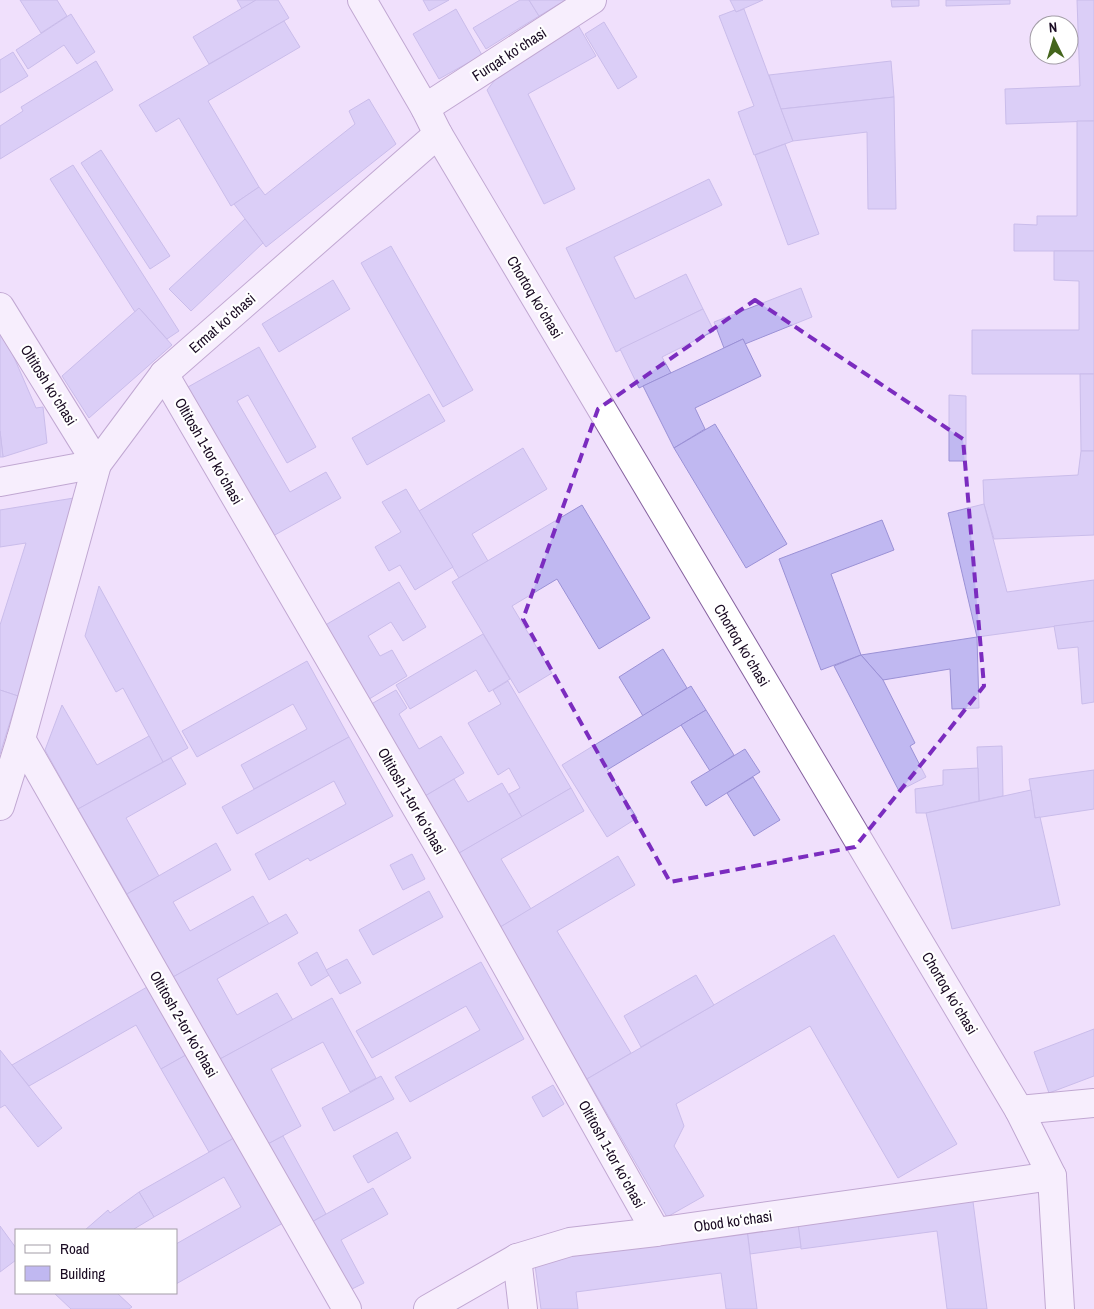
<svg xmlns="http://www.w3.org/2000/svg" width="1094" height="1309" font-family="'Archivo Narrow',sans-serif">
<rect width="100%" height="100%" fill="#f0e0fc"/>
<g fill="#c0b8f1" stroke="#9b91d6">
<polygon points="20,0 57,0 67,16 41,33"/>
<polygon points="237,0 256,0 242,9"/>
<polygon points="256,0 278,0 289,18 209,64 193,37"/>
<polygon points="423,0 449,0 429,11"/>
<polygon points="520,0 529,0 539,16 486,49 473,28"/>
<polygon points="529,0 566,0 539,16"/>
<polygon points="730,0 763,0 736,12"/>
<polygon points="891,0 919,0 919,6 892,7"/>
<polygon points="946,0 1010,0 1010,4 946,6"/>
<polygon points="1077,0 1094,0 1094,121 1006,124 1005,89 1080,86"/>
<polygon points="456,9 482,55 439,79 413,34"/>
<polygon points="744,9 793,141 754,155 738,112 754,106 719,16 735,10 736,12"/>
<polygon points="71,14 95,52 77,64 64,45 28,69 16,50"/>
<polygon points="284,21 300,47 208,101 259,187 231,206 179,118 156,132 139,105"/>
<polygon points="604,22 637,77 618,89 585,34"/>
<polygon points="578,25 596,56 528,94 575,189 544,204 487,90 505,67"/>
<polygon points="13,52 28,76 0,93 0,60"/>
<polygon points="96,61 113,90 0,159 0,126 23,111 21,107"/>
<polygon points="891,61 894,97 781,109 769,75"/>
<polygon points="894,97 896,209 868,209 867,132 793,141 781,109"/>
<polygon points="369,99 396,144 266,247 234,204 259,187 265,195 355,124 349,111"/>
<polygon points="1077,121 1094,121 1094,251 1014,251 1014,224 1037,225 1037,216 1077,216"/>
<polygon points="785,144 819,234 788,245 755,155"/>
<polygon points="101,150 170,256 150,269 81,163"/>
<polygon points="73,165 179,331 167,339 139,308 135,312 50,179"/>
<polygon points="709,179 722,205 614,257 635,299 686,274 703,309 616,352 566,248"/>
<polygon points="245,219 263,243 191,311 169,289"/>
<polygon points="391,246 473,390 443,407 361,263"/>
<polygon points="1054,251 1094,251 1094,374 972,374 972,330 1079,330 1079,281 1054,280"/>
<polygon points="333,280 350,309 279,352 262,324"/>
<polygon points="801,288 812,317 745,344 743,339 724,348 714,322"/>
<polygon points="139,308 172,345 89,418 62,376"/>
<polygon points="703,309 714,331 662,357 671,373 639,388 620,349"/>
<polygon points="0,335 6,335 6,339 36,408 43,407 47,443 3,457 0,431"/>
<polygon points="743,339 761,376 695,408 705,429 674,448 643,386"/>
<polygon points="259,347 316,447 287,463 248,395 237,401 290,492 326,472 341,498 273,536 188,387"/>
<polygon points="1080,374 1094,374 1094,451 1081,451"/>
<polygon points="429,394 445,421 367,465 352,438"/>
<polygon points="949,395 966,396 966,461 949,461"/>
<polygon points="715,424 787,544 746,568 674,448"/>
<polygon points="0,431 3,457 0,457"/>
<polygon points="523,448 547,489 472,534 488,561 459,578 419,511"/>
<polygon points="1081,451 1094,451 1094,535 994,539 984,504 983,480 1078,475"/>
<polygon points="406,489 453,567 415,590 400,565 389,571 375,547 401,532 382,502"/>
<polygon points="80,497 18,696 0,690 0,625 26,543 0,547 0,510"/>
<polygon points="984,504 1007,592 1094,580 1094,621 977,637 948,513"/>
<polygon points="582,505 650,618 599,649 557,579 512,606 552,673 519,693 452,582"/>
<polygon points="882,520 894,550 831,574 861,655 821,670 779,559"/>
<polygon points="399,582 426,627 403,641 391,622 368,636 380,656 392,650 407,676 366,701 322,627"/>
<polygon points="99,586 188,748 163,762 123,688 116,692 85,636"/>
<polygon points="1094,621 1094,702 1082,704 1078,647 1058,649 1054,626"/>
<polygon points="483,634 510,679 489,692 476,670 410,709 396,685"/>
<polygon points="977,637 979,708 952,709 950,669 883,680 861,655"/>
<polygon points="663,649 687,688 643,716 619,677"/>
<polygon points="861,655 883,680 915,743 910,746 926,777 899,791 834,666"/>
<polygon points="307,661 349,737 254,789 241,765 307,729 293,704 197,757 182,731"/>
<polygon points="508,681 571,788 522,817 509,794 520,788 509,768 498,775 468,723 501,704 493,690"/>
<polygon points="691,686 706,710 607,770 637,818 607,837 562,765"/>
<polygon points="0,690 18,696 0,754"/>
<polygon points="396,690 407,708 399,714 419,749 441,736 464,773 420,799 366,707"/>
<polygon points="62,705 97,765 149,736 163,762 78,809 45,750"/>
<polygon points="706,710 734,755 710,771 681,725"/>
<polygon points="349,737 393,816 310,861 308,858 269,880 255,854 346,804 334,781 237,834 222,807"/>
<polygon points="1002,746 1003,796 979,801 977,747"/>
<polygon points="745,749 760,772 706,806 691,782"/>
<polygon points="171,758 186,784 126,818 159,876 127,894 78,809"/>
<polygon points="978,768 979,801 926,813 916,813 915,789 943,785 943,770"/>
<polygon points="1094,770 1094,809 1035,818 1029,779"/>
<polygon points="753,777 780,820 754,836 727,793"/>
<polygon points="454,779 468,802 502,783 522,817 454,856 420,799"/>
<polygon points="571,788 584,811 501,859 531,909 497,929 454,856"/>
<polygon points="1031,790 1035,818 1040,817 1060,905 952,929 926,813"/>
<polygon points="216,843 231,870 173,902 190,931 253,896 269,924 173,977 127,894"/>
<polygon points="412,854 425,879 403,890 390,865"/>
<polygon points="618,856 635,885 557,931 631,1053 587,1079 497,929"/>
<polygon points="429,891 443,917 373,955 359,930"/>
<polygon points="286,914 298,933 217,979 237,1015 277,993 293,1020 220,1059 173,977"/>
<polygon points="834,935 957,1144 898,1178 810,1026 676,1104 684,1126 674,1146 704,1196 667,1217 587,1079"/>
<polygon points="317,952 329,975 311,986 298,963"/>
<polygon points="347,959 361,983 340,994 326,970"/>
<polygon points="481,962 524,1039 410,1102 395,1077 480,1030 466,1006 372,1058 356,1031"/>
<polygon points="696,975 714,1005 641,1047 624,1016"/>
<polygon points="154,983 193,1051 161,1069 136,1025 29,1086 12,1065"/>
<polygon points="332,998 376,1078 350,1092 323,1042 271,1069 301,1126 266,1145 220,1059"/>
<polygon points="1094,1029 1094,1076 1049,1093 1034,1052"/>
<polygon points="0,1050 62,1128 38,1147 5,1105 0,1108"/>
<polygon points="193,1051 241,1134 209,1152 161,1069"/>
<polygon points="381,1076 394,1099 334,1131 322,1108"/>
<polygon points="553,1085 564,1104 543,1117 532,1097"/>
<polygon points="397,1132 411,1158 368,1183 353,1156"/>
<polygon points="241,1134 290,1219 176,1284 176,1244 241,1207 224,1177 154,1217 139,1192"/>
<polygon points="283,1136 326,1214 310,1223 266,1145"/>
<polygon points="373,1188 388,1214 341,1240 364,1283 348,1291 310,1223"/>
<polygon points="139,1192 154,1217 134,1229 135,1230 85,1230 108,1210 110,1213"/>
<polygon points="972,1194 987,1309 947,1309 937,1231 801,1249 797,1218"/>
<polygon points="798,1223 801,1247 750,1254 747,1230"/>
<polygon points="0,1226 16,1248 16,1260 0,1272"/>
<polygon points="747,1230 757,1309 726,1309 721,1273 576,1292 578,1309 541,1309 534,1258"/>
<polygon points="54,1293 117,1293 132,1307 129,1309 71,1309"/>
</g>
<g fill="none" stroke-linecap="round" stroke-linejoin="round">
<defs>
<g id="minor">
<polyline points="425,108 592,0"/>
<polyline points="0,307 97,464 21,739 0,806"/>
<polyline points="164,374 444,855 656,1232"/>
<polyline points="0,482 97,464 164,374 438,134"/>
<polyline points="21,739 347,1309"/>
<polyline points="1019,1110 1094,1103"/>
<polyline points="517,1258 523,1309"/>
<polyline points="428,1309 517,1258 570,1242 656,1232 1052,1176"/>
</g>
<polyline id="secondary" points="362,0 425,108 438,134 1019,1110 1052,1176 1060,1309"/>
</defs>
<use href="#minor" stroke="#8763a0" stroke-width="30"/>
<use href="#secondary" stroke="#8763a0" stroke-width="30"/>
<use href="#minor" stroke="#fff" stroke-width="28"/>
<use href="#secondary" stroke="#fff" stroke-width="28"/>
</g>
<path d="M0 0H1094V1309H0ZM 755,300 L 963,439 L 984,686 L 855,847 L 670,882 L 523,619 L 598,409 Z" fill="#f0e0fc" fill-opacity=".55" fill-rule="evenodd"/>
<path fill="none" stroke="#7b2cbf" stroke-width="4" stroke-dasharray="10 6" stroke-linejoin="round" d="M 755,300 L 963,439 L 984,686 L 855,847 L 670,882 L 523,619 L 598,409 Z"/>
<g text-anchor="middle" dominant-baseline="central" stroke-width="4.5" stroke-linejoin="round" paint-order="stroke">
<g font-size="15" fill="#190a22" stroke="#fff">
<text transform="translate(509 54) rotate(-33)">Furqat koʻchasi</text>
<text transform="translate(535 297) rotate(59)">Chortoq koʻchasi</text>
<text transform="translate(222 323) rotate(-41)">Ermat koʻchasi</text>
<text transform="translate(49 385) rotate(58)">Oltitosh koʻchasi</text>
<text transform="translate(209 451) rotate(60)">Oltitosh 1-tor koʻchasi</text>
<text transform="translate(742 645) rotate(59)">Chortoq koʻchasi</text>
<text transform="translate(412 801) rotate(60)">Oltitosh 1-tor koʻchasi</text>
<text transform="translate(950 993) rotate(59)">Chortoq koʻchasi</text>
<text transform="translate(184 1024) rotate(60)">Oltitosh 2-tor koʻchasi</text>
<text transform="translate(612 1154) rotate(61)">Oltitosh 1-tor koʻchasi</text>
<text transform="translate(733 1221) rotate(-8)">Obod koʻchasi</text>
</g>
</g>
<rect x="15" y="1229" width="162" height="65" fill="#ffffff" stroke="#a39da7"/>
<rect x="25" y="1245" width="25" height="8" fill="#ffffff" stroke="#a39da7"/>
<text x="60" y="1254" font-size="15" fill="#190a22">Road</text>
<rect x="25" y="1266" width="25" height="15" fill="#c0b8f1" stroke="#a39da7"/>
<text x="60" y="1279" font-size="15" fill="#190a22">Building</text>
<g transform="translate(1054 40) rotate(355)"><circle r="24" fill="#ffffff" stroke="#a39da7"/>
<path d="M0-4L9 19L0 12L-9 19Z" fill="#44651c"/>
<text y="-8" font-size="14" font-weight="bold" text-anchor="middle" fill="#190a22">N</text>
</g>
</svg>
